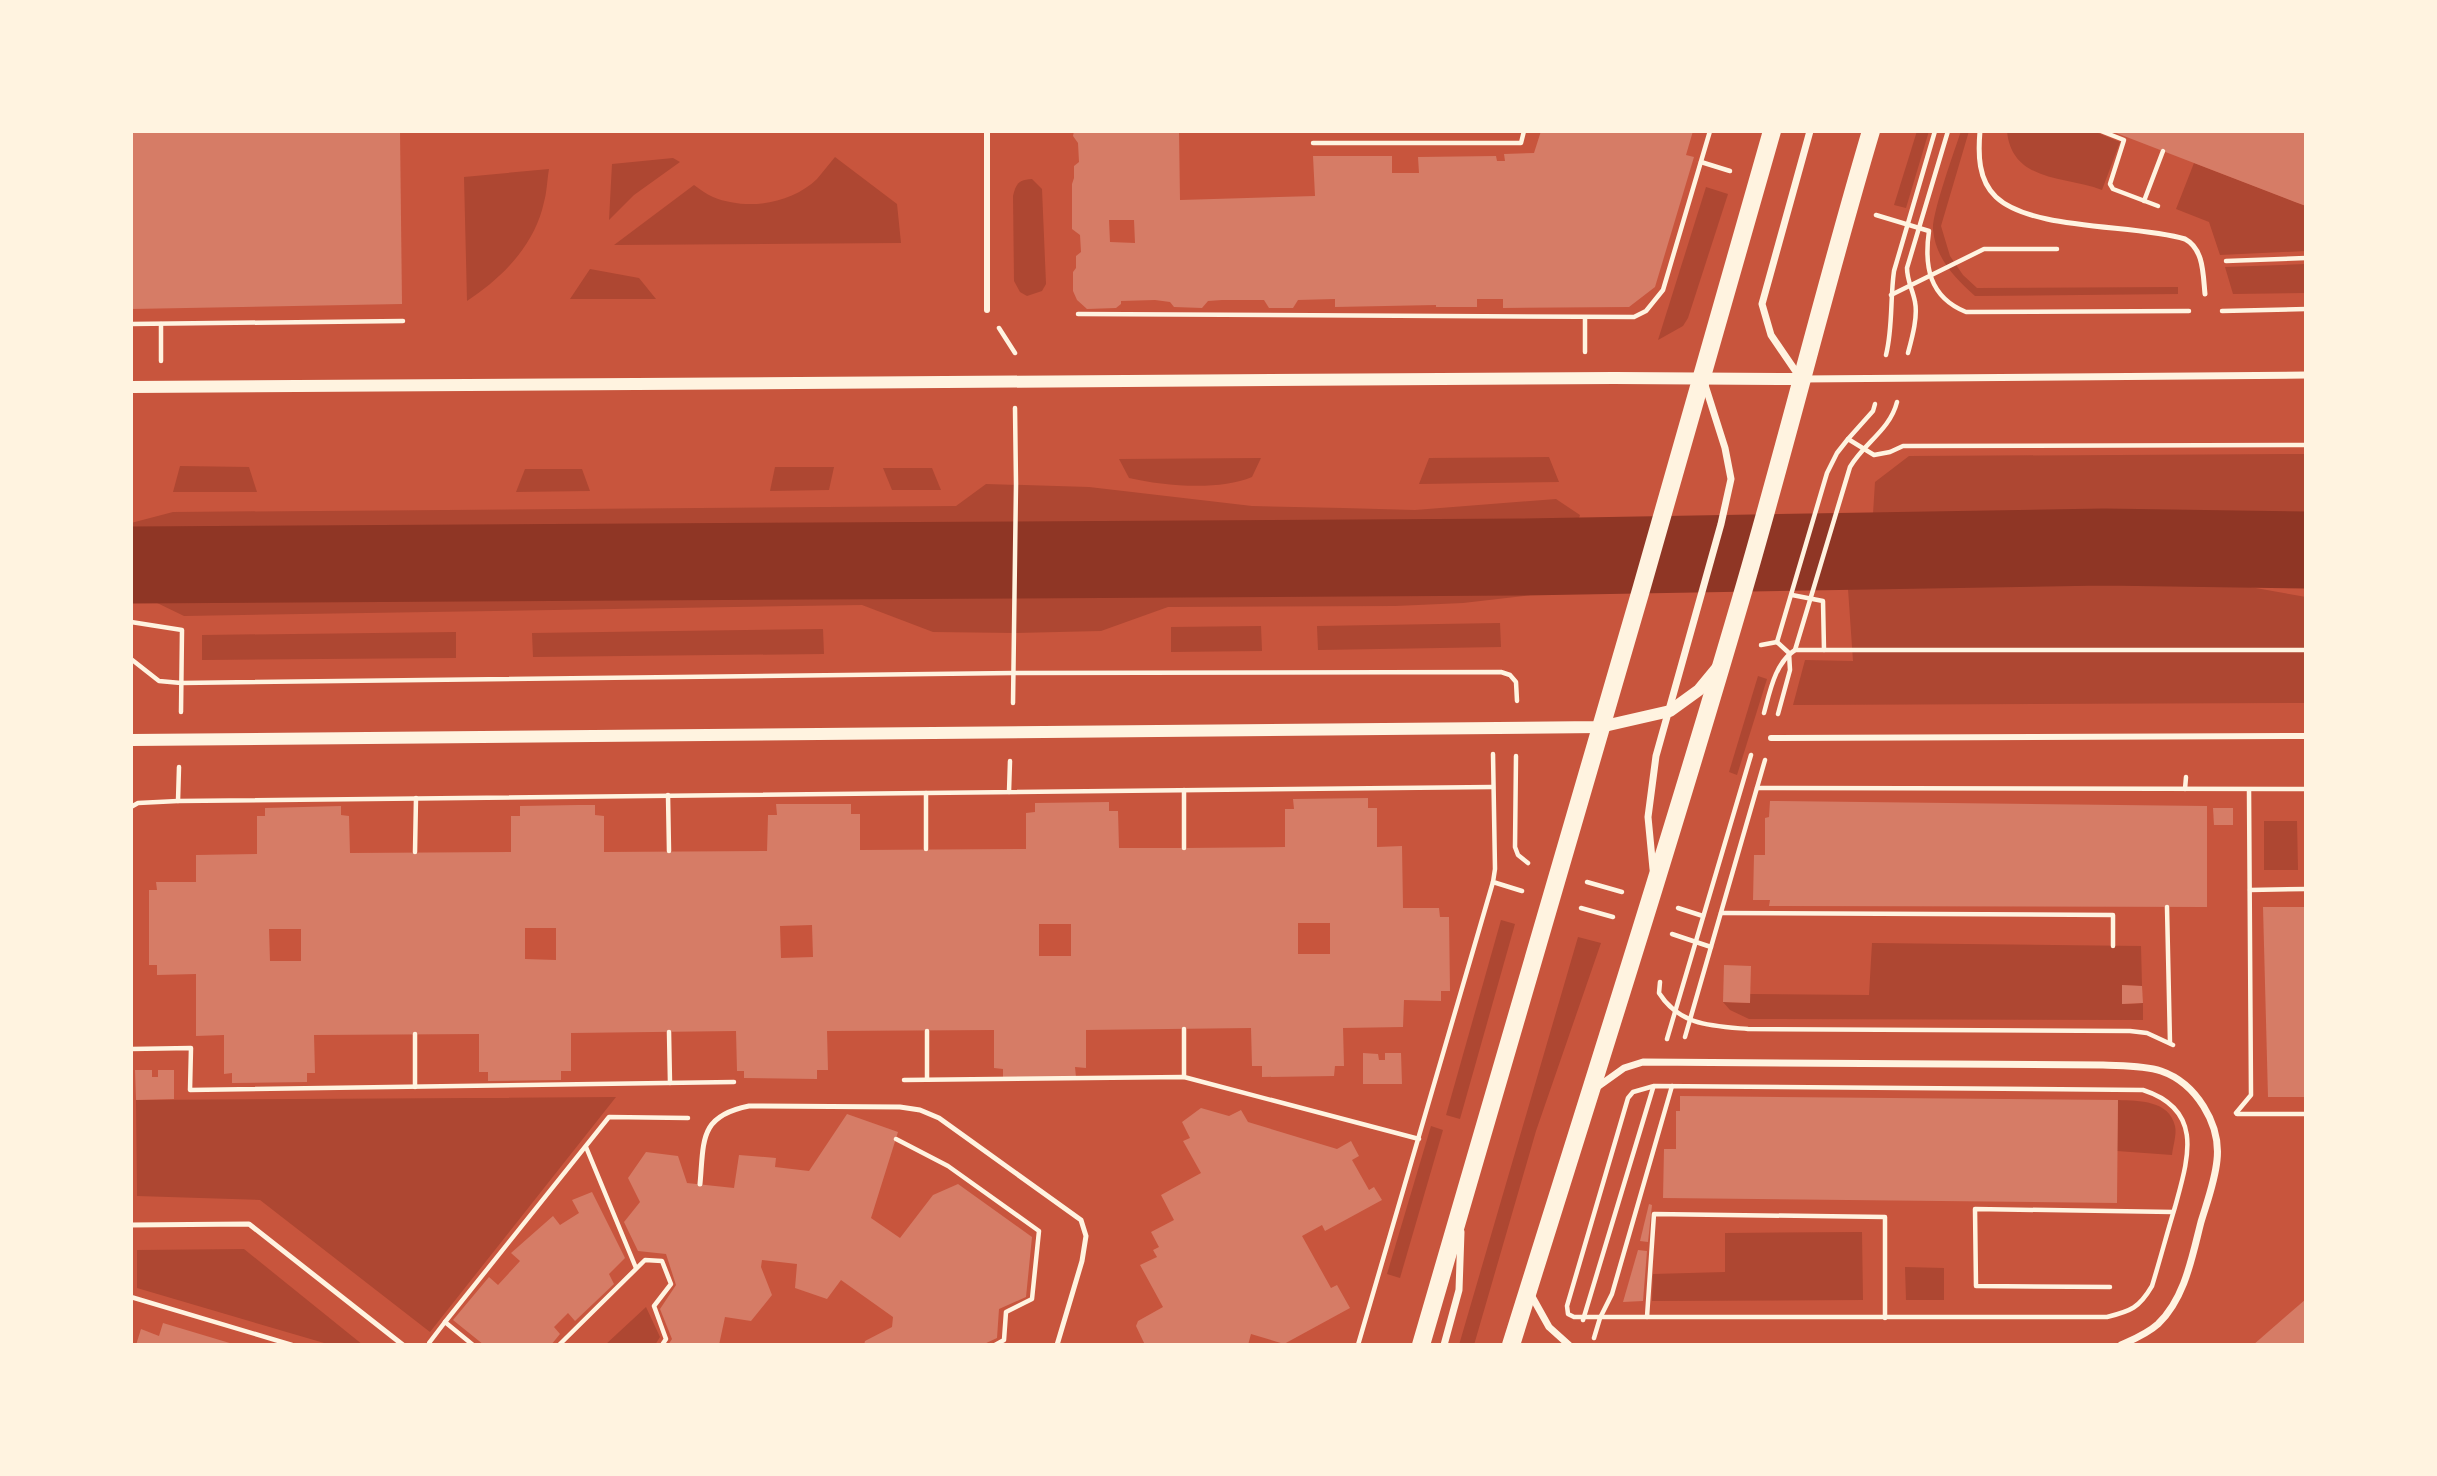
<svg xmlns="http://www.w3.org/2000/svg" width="2437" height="1476" font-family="Quicksand,sans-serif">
<rect width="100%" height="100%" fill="#c8553d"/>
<g fill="#ae4732">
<polygon points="1917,131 1929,131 1906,208 1894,205"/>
<path d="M 1961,131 L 1969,131 L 1941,226 L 1950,256 L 1963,275 L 1977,288 L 2178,287 L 2178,294 L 1975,296 C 1955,278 1936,259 1933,230 C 1931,216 1955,149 1961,131 Z"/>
<path d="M 2007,131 L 2093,131 L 2120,142 L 2102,190 C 2066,176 2012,183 2007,131 Z"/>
<path d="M 835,157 L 897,204 L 901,243 L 614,245 L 694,185 C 700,189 706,194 713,197 C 747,211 791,204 817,179 C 823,172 829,164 835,157 Z"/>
<polygon points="673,158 680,162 634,195 609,220 612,164"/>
<polygon points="2194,163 2306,206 2306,251 2220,255 2209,222 2176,209"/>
<path d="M 549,169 C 547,180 547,192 544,202 C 535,245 502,278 467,301 L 464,177 Z"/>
<path d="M 1032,179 L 1042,189 L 1046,284 L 1042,291 L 1027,296 L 1020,292 L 1014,281 L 1013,196 C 1016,183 1019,180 1032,179 Z"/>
<polygon points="1706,187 1728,194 1688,318 1683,326 1658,340"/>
<polygon points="2306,264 2306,293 2233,294 2225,267"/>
<polygon points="590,269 639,278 656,299 570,299"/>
<polygon points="2306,454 2306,531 1840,533 1845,514 1873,514 1875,482 1909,456"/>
<polygon points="1549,457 1559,482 1419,484 1429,458"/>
<path d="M 1261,458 L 1252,477 C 1219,491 1164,486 1129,478 L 1119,459 Z"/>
<polygon points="180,466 249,467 257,492 173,492"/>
<polygon points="775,467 834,467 829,490 770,491"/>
<polygon points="883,468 932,468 941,490 892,490"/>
<polygon points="525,469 582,469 590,491 516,492"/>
<polygon points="986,484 1089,487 1252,506 1343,508 1415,510 1556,499 1580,515 1557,592 1463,603 1395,606 1168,607 1101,631 1015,633 933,632 862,605 184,616 153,601 131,602 131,523 173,512 956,506"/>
<polygon points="2167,582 2250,587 2306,597 2306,703 1793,705 1805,660 1853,661 1848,589"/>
<polygon points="1500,623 1501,647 1318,650 1317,626"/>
<polygon points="1261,626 1262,651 1171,652 1171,627"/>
<polygon points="823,629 824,654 533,657 532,633"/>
<polygon points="456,632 456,658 202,660 202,635"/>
<polygon points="1758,676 1767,679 1737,775 1729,772"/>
<polygon points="2264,821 2297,821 2298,870 2264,870"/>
<polygon points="1501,920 1515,924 1460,1119 1446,1115"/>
<polygon points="1578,937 1601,943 1536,1131 1474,1345 1459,1345"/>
<polygon points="1872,943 2141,946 2142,986 2122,985 2123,1004 2143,1003 2143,1020 1749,1019 1730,1010 1723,1002 1750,1003 1750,994 1869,995"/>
<polygon points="616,1097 430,1332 260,1200 137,1196 136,1100"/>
<path d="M 2118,1100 C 2139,1101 2169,1100 2175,1126 C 2177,1134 2173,1146 2172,1155 L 2117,1151 Z"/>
<polygon points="1431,1126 1443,1130 1400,1278 1387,1274"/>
<polygon points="1862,1232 1863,1300 1652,1301 1653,1274 1725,1272 1725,1233"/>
<polygon points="244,1249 363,1345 331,1345 137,1288 137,1250"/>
<polygon points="1905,1267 1944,1268 1944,1300 1906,1300"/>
<polygon points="646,1307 660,1337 655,1345 605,1345"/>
</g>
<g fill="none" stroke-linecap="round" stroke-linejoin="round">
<polyline stroke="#8f3625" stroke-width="77" points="131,565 1522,557 2104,547 2306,550"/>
</g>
<g fill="#d67c66" fill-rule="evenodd">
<polygon points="131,131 400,131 402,304 131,309"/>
<path d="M 1074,131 L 1179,131 L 1180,200 L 1315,196 L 1313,156 L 1392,156 L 1392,173 L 1419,173 L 1418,157 L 1496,156 L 1497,161 L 1505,161 L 1504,154 L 1534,153 L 1541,131 L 1693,131 L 1686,155 L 1694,157 L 1655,287 L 1629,307 L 1503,308 L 1503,299 L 1477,299 L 1477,307 L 1436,307 L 1436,305 L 1335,307 L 1335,299 L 1298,300 L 1293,308 L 1269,308 L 1264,300 L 1222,300 L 1208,301 L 1202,308 L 1174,307 L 1170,302 L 1155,300 L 1121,301 L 1121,304 L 1116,308 L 1087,309 L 1077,300 L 1073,291 L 1073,272 L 1076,268 L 1076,256 L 1081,252 L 1080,235 L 1072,229 L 1072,184 L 1074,178 L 1074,166 L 1079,162 L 1078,143 L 1073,136 ZM 1109,220 L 1134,220 L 1135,243 L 1110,242 Z"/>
<polygon points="2111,131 2306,131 2306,206 2295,202"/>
<path d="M 1368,798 L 1368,808 L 1377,808 L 1377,847 L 1402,846 L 1403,908 L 1439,908 L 1440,917 L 1449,917 L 1450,991 L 1441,991 L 1441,1001 L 1404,1000 L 1403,1027 L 1343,1028 L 1344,1066 L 1335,1066 L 1334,1076 L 1262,1077 L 1262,1066 L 1252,1066 L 1251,1028 L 1086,1030 L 1086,1068 L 1075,1067 L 1076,1077 L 1003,1078 L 1003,1069 L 994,1068 L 994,1030 L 827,1031 L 828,1070 L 817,1070 L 817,1079 L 744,1078 L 744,1071 L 737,1071 L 736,1031 L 571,1033 L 571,1071 L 561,1071 L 561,1080 L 488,1081 L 488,1072 L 479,1072 L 479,1034 L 314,1035 L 315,1073 L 307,1073 L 307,1082 L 232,1083 L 232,1073 L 224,1074 L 224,1035 L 196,1036 L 196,974 L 157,975 L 157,965 L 149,965 L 149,890 L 157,890 L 156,882 L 196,882 L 196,855 L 257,854 L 257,816 L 265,816 L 265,808 L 341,806 L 341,815 L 349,816 L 350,853 L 511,852 L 511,816 L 520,816 L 520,806 L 578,805 L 595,805 L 595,815 L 604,816 L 604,852 L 767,851 L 768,815 L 777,815 L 776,804 L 851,804 L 851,814 L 860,814 L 860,850 L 1026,849 L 1026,813 L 1035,812 L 1035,803 L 1109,802 L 1109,811 L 1118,811 L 1119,848 L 1184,848 L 1285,847 L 1285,809 L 1294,809 L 1293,799 ZM 1298,923 L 1330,923 L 1330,954 L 1298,954 ZM 1039,924 L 1071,924 L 1071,956 L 1039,956 ZM 812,925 L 813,957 L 781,958 L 780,926 ZM 525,928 L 556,928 L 556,960 L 525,959 ZM 269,929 L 301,929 L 301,961 L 270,961 Z"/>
<polygon points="1770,801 2207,806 2207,907 1769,906 1770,900 1753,900 1754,855 1765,855 1765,818 1769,817"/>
<polygon points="2213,808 2233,808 2233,825 2214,825"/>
<polygon points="2263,907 2306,907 2306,1097 2268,1097"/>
<polygon points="1724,965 1751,966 1750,1003 1723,1002"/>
<polygon points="2122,985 2142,986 2143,1003 2122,1004"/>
<polygon points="1363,1053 1378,1054 1379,1060 1385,1060 1385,1053 1401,1053 1402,1084 1363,1084"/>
<polygon points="135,1070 152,1070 152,1077 158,1077 158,1070 174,1070 174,1099 136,1100"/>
<polygon points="1680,1096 2118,1100 2117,1203 1663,1198 1664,1149 1676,1149 1676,1111 1680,1111"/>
<polygon points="1201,1108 1229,1116 1241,1110 1248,1122 1337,1149 1351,1141 1359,1156 1352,1160 1369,1190 1374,1187 1382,1200 1325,1231 1322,1225 1302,1236 1331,1288 1337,1285 1350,1308 1284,1344 1251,1334 1248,1345 1145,1345 1136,1326 1138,1321 1163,1307 1140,1265 1157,1257 1153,1250 1159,1247 1151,1232 1174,1220 1161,1195 1201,1173 1183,1141 1190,1138 1182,1122"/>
<polygon points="847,1114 898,1132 871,1218 900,1238 933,1195 958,1184 1032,1237 1026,1297 999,1309 997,1338 982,1345 864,1345 865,1341 892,1327 893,1317 841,1280 827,1299 795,1288 797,1264 762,1260 761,1267 772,1295 751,1321 725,1317 719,1345 668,1345 672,1339 660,1309 676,1285 666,1254 638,1251 624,1222 640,1202 628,1178 646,1152 678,1156 687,1183 734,1188 739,1155 776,1158 775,1167 809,1171"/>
<polygon points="592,1192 625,1258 609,1274 614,1284 575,1321 568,1313 554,1327 560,1334 551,1345 484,1345 453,1320 489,1277 498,1285 520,1261 511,1253 553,1216 560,1225 579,1213 572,1200"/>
<polygon points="1649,1204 1652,1205 1648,1242 1640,1241"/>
<polygon points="1638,1250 1647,1251 1643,1301 1623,1302"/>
<polygon points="2306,1299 2306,1345 2253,1345"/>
<polygon points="163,1323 233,1344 233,1345 136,1345 141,1329 159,1336"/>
</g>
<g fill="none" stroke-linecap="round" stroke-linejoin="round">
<g stroke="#fff3e0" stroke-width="4.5">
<polyline points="2101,131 2124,140 2110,184 2113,189 2158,206"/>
<polyline points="1313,143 1521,143 1524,131"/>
<polyline points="1701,162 1730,171"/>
<polyline points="2144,201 2163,151"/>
<path d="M 1876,215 L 1929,231 C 1924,266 1929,297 1966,312 L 2189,311"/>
<polyline points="2226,261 2306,258"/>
<polyline points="1891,295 1984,249 2057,249"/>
<polyline points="2222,311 2306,309"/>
<polyline points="1078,314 1634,317 1646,311 1663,290 1710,131"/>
<polyline points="131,324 403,321"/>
<polyline points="999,328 1015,353"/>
<polyline points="1585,352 1585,318"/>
<path d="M 1908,353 C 1912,338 1918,317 1915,302 C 1913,290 1907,281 1907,268 L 1948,131"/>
<path d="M 1886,355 C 1893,327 1890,299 1894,271 L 1935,131"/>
<polyline points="161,361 161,324"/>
<polyline points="1848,439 1873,411 1875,404"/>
<polyline points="1792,595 1823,601 1824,650"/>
<polyline points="131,622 182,630 181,712"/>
<polyline points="1777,642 1789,653 1790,670 1778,714"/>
<polyline points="1777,642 1827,473 1837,453 1848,439 1874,455 1890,452 1903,446 2306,445"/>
<polyline points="1761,645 1777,642"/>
<polyline points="1795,650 2306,650"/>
<polyline points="131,659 159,681 181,683 1014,673 1501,672 1510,675 1516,682 1517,701"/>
<polyline points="1013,703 1016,484 1015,408"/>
<path d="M 1764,713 C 1770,691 1775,663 1795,650 L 1850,467 C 1864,443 1890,430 1897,402"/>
<polyline points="1493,754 1495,869 1493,882 1522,891"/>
<polyline points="1516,756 1515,847 1518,855 1528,863"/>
<polyline points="1757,788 2306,789"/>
<polyline points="2185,789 2186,777"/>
<polyline points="1009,792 1010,761"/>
<polyline points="926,793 926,849"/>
<polyline points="668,795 669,851"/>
<polyline points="178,801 179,767"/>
<polyline points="131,807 138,803 178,801 1493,787"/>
<polyline points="1184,848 1184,790"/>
<polyline points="415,852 416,798"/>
<polyline points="1587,882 1622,892"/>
<polyline points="2250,890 2306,889"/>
<polyline points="2167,907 2170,1043"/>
<polyline points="1581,908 1613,917"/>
<polyline points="1678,908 1703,916"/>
<polyline points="1721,913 2113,915 2113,946"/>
<polyline points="1672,934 1711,947"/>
<path d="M 1660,982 L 1659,993 C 1680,1026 1712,1026 1748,1029 L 2130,1031 L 2147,1033 L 2173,1045"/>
<polyline points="1184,1029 1184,1077"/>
<polyline points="927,1031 927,1079"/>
<polyline points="669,1032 670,1083"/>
<polyline points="1685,1037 1765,760"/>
<polyline points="1667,1039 1751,755"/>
<polyline points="131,1049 191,1048 190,1090 734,1082"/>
<polyline points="904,1080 1184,1077 1419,1139"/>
<path d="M 1654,1086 L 2143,1090 C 2205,1110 2188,1159 2175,1207 C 2167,1233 2160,1260 2152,1286 C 2139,1308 2131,1311 2107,1317 L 1574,1317 L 1568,1314 L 1567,1306 L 1628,1098 L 1633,1092 Z"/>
<polyline points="415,1087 415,1034"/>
<polyline points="2236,1113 2251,1095 2249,790"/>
<polyline points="2237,1114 2306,1114"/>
<polyline points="896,1139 948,1166 1039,1231 1032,1299 1006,1312 1004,1340 995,1345"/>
<polyline points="586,1147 636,1268"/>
<polyline points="2110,1287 1976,1286 1975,1209 2173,1212"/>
<polyline points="131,1297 292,1345"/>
<polyline points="1647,1317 1654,1214 1885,1217 1885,1318"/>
<polyline points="1583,1320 1653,1088"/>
<polyline points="1594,1338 1600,1318 1612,1294 1672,1086"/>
<polyline points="429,1343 445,1322"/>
<polyline points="473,1345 445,1322 609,1117 688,1118"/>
<polyline points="559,1345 645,1260 662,1261 671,1284 654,1306 666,1339 662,1345"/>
<polyline points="1358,1345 1493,882"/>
</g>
<g stroke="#fff3e0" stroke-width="5">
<path d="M 1980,131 C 1978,154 1978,180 1996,197 C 2032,231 2136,224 2185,239 C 2204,249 2203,275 2205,294"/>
<path d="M 700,1184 C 704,1140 699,1116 749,1106 L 900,1107 L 920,1110 L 939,1118 L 1081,1220 L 1086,1236 L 1082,1261 L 1057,1345"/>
<polyline points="131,1225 249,1224 403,1345"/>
</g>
<g stroke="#fff3e0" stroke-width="6">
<polyline points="987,131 987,310"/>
<polyline points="1771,738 2306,736"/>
</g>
<g stroke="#fff3e0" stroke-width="7">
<polyline points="1810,131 1762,304 1771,335 1801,379 2306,375"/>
<polyline points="1653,869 1648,817 1656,756 1721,524 1731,479 1725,448 1705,385"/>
<path d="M 1596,1088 L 1624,1068 L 1643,1062 L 2103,1065 C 2121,1066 2143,1065 2161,1071 C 2196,1083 2221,1124 2217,1160 C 2215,1181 2207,1202 2201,1222 C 2192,1257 2185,1298 2158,1324 C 2147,1334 2134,1339 2121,1345"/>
<polyline points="1530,1293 1549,1327 1569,1345"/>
<polyline points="1444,1345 1459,1290 1461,1232"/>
</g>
<g stroke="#fff3e0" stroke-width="12">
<polyline points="131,387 1614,378 1801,379"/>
<polyline points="131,740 1600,727 1670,711 1699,690 1718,667"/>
</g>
<g stroke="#fff3e0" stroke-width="18">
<polyline points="1421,1345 1641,590 1772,131"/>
<path d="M 1511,1345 C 1590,1092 1671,839 1745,585 C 1789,434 1826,282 1871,131"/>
</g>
</g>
<rect width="2437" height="1476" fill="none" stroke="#fff3e0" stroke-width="266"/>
</svg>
